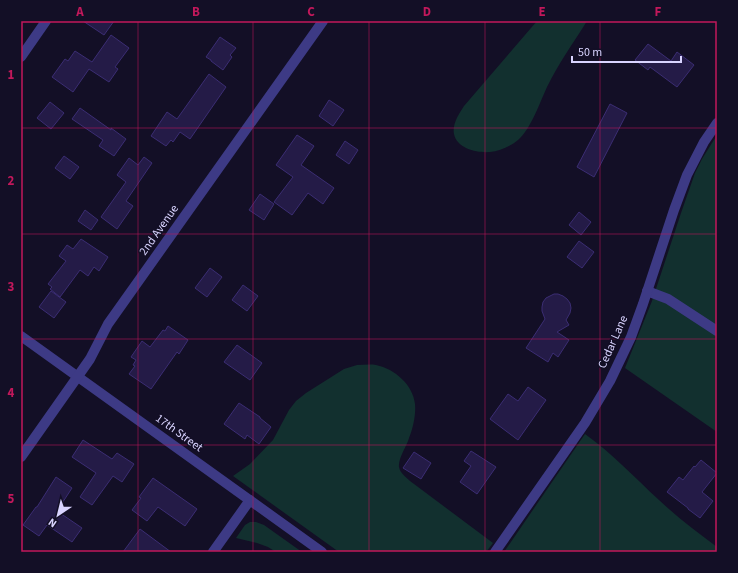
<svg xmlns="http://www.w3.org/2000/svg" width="738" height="573" font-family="'Source Sans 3',sans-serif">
<rect width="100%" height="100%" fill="#130f26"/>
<g fill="#12302f">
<path d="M 537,21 L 587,21 C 574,42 558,64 547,87 C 540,102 531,129 518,140 C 511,146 500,151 490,152 C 478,153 457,149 454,134 C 452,124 459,114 464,106 Z"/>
<polygon points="717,135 717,432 625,368 652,301 681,213 695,173 702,159"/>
<path d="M 357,365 C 363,365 370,364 376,365 C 395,369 413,385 415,404 C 416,415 413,428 409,438 C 407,446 398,458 399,467 C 400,473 406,477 410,481 L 493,543 L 486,552 L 339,552 L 233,476 L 250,464 L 273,440 L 289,410 L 296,401 L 306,393 L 344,369 Z"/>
<path d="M 585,434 C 612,453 635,478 659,500 C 677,517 697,532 717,547 L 717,552 L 504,552 Z"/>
<polygon points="250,522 256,522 264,525 302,552 276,552 268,547 257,543 236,538 245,525"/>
</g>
<g fill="#241b47" stroke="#3b2d73">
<polygon points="83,21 114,21 104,35"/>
<polygon points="111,35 129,48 115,67 118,69 109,82 89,69 73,92 52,77 65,59 68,61 75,51 92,62"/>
<polygon points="220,37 236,48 230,55 232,57 223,70 211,61 211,60 206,57"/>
<polygon points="648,44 671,61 677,52 694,65 677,87 650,67 648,70 635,60"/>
<polygon points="209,74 226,87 190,139 180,132 173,142 171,140 166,146 151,136 167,112 177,119"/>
<polygon points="329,100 344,110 333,126 319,116"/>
<polygon points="50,102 64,113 51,129 37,118"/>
<polygon points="610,104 627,113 594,177 577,167"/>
<polygon points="80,108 111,130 111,128 126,139 114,156 99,146 103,140 72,119"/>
<polygon points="297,135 314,146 301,165 334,188 323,204 308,193 292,215 274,202 293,177 276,165"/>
<polygon points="345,141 358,150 349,164 336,155"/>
<polygon points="64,156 79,167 70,179 55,168"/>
<polygon points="144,157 152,163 126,201 133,206 117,229 101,217 126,182 117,175 129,158 138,165"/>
<polygon points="260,194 274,204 264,220 249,210"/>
<polygon points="85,210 98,220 91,230 78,221"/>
<polygon points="579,212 591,222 581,235 569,225"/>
<polygon points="81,239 108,257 99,271 94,267 88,276 80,270 60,297 50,289 52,287 48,284 66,261 59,256 67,245 73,249"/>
<polygon points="579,241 594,252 582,268 567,257"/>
<polygon points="210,268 222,277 207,297 195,288"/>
<polygon points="243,285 258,296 247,311 232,300"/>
<polygon points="51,291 66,302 54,318 39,307"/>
<polygon points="554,294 558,294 563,296 567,299 570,303 571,308 570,313 566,320 569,325 557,332 569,340 558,357 553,353 548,362 526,348 545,319 542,311 542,307 543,302 546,298"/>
<polygon points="168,326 188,340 179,354 177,352 151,389 129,374 135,366 133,365 136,360 131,357 142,341 150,347 163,330 165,331"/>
<polygon points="237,345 262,363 250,380 224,362"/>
<polygon points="528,387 546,400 518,440 490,419 508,394 518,401"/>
<polygon points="239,403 260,417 260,418 271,427 259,444 247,435 245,439 224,424"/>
<polygon points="83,440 112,459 117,453 134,464 122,482 113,476 92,505 80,497 96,473 72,457"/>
<polygon points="471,451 496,467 477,494 460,482 471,466 464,461"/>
<polygon points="414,452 431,463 421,479 403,468"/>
<polygon points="701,460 717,473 702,492 713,501 700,518 688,509 688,508 667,492 679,477 683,480 694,466 695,467"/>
<polygon points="56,477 72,488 57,511 82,528 72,542 47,525 39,536 23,525 36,507 37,507"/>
<polygon points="153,478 197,509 185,526 158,507 147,521 132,510 141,498 139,497"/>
<polygon points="140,529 171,552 123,552"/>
</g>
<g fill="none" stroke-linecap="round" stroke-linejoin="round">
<g stroke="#3d3a85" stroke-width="10">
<polyline points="21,57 46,21"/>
<polyline points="647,291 668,299 717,331"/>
<polyline points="21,336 322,552"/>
<polyline points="21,457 90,359 108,324 323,21"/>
<polyline points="213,552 250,500"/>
<polyline points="495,552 585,423 610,381 631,337 643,304 674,210 687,175 704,142 717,123"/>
</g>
</g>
<path fill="none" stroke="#c2185b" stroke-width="1" stroke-opacity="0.55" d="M 138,21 L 138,552M 253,21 L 253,552M 369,21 L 369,552M 485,21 L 485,552M 600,21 L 600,552M 21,128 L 717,128M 21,234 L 717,234M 21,339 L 717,339M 21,445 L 717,445"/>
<g text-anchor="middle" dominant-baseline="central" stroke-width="3" stroke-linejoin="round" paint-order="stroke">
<g font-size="12" fill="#d9d4ff" stroke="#130f26">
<text transform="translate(159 230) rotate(-55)">2nd Avenue</text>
<text transform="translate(613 342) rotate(-66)">Cedar Lane</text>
<text transform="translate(179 433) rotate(36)">17th Street</text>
</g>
</g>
<rect width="738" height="573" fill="none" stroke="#130f26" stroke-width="44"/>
<g transform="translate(58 515) rotate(215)" stroke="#130f26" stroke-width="3" paint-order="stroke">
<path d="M0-3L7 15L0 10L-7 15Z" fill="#d9d4ff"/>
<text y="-6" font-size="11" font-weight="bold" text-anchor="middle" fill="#d9d4ff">N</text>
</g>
<path d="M572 56v6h109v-6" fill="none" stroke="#d9d4ff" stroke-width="2"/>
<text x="578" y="56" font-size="12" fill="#d9d4ff" stroke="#130f26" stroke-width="3" paint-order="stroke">50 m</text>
<rect x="22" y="22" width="694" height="529" fill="none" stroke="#c2185b" stroke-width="1.5"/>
<g font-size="13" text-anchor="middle" font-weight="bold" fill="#c2185b">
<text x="80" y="16">A</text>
<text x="196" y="16">B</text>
<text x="311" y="16">C</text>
<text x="427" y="16">D</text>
<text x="542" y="16">E</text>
<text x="658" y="16">F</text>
<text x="11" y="79">1</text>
<text x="11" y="185">2</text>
<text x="11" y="291">3</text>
<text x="11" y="397">4</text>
<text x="11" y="503">5</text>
</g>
</svg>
